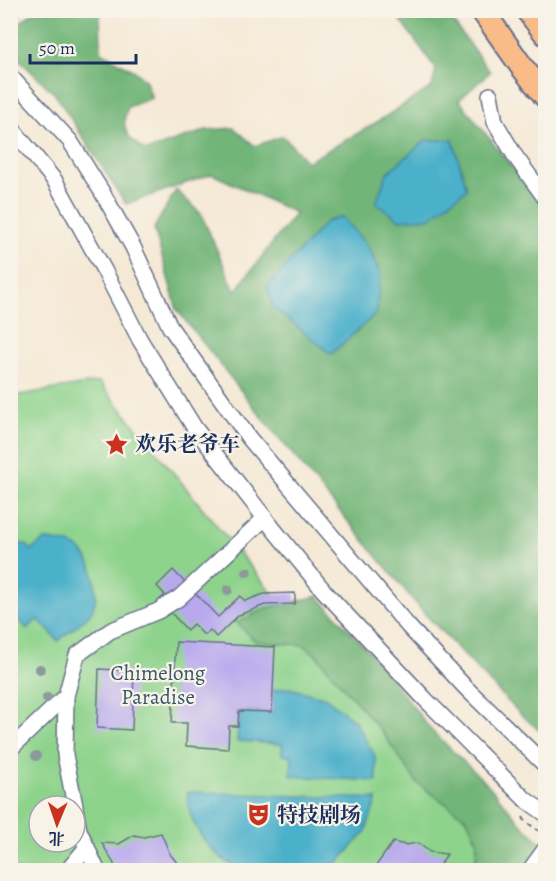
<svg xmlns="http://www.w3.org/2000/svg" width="556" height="881" font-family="Alegreya,'Noto Serif SC',serif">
<rect width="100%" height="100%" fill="#f7f3e8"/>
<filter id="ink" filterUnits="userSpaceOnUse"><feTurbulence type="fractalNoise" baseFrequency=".0167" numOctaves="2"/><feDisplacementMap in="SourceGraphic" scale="12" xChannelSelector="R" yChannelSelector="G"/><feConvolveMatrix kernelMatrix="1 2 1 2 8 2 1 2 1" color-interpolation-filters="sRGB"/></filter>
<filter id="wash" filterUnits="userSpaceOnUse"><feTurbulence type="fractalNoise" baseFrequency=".008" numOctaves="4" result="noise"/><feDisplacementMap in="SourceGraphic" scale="24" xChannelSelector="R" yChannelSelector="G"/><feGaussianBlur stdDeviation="1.35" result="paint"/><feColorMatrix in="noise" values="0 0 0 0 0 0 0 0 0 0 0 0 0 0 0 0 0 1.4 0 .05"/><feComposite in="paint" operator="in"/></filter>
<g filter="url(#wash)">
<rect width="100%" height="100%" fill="#f5e9d5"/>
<path fill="#8ed38c" stroke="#548175" stroke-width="1.5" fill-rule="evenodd" d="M 99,382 L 282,605 L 477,815 L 487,870 L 11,870 L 10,392 L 13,396 ZM 39,806 L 75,806 L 75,842 L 39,842 Z"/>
<g fill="#72b578" stroke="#46726b" stroke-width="1.5">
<path d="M 35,11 L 100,11 L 101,52 L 135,71 L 145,80 L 152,98 L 128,107 C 119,129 128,139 146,151 L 207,130 L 234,128 L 255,146 L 283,136 L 307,162 L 369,127 L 432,87 L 436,69 L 394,11 L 445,11 L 490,72 L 459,100 L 545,209 L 545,735 L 520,714 L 424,613 L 265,421 L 177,310 L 154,228 L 176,190 L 201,214 L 235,291 L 296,213 L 212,174 L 126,204 L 55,94 L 11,52 L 11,29 Z"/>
<polygon points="318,596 380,664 431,730 489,786 526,829 545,846 545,870 475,870 477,841 467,819 417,783 382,732 316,655 304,645 256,642 237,623 263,609"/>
</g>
<g fill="#4bb0ca" stroke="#337094" stroke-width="1.5">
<polygon points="426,140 453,140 467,189 429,218 400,220 376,203 387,173"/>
<polygon points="342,217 369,248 380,273 377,313 331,354 273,307 267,287 327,221"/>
<path d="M 45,540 C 77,542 90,550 95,583 C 96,591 96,603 92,610 C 87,620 66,634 58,641 L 38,619 L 27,629 L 11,611 L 11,549 L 18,543 L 27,545 L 31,550 Z"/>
<polygon points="289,688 326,698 355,721 375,756 377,781 291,776 292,756 282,755 282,744 237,741 239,711 272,712 273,690"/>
<path d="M 187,792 L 377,799 L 365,833 L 338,862 L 318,870 L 244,870 C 219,862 200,839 191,816 C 188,809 188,799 187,792 Z"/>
</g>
<g id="blocks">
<g fill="#b8a9ed">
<polygon points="173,570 218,617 240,596 245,601 264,594 295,593 295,604 265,605 239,615 216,637 210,630 204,635 193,624 187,630 159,600 165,595 157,586"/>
<polygon points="176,642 275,647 272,712 239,711 238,726 229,726 228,749 186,746 187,723 172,723"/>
<polygon points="99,669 134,671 132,730 97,728"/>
<polygon points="161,833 170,854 183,870 115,870 114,864 102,843 119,844 134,835 144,837"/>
<polygon points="393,842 405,845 418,843 430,852 447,854 437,870 373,870"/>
</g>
</g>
</g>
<g filter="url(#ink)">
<use href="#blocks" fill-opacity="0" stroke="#677088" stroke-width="1.5"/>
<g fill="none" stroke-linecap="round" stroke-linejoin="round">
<defs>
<g id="minor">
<polyline points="10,12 12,10"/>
<polyline points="10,76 70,141 102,192 133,247 170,327 249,438 408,626 466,688 546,766"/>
<polyline points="490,95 495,122 515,156 546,199"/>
<polyline points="10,126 55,181 104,270 140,340 194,427 275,531 324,591 425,699 526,800 546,814"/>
<polyline points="10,749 66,696"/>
<polyline points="75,806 65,755 66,696 77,655 110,631 158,611 179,598 265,518"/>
<polyline points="75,808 79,830 97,870"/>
<polyline points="68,870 87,847"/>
<polyline points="530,870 546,848"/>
</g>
<g id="highway">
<polyline points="482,10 522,67 546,97"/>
<polyline points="527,10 546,34"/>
</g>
</defs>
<use href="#minor" stroke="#677088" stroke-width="18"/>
<use href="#highway" stroke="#677088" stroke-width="26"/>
<polyline stroke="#677088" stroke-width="2" stroke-dasharray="4.5 4.5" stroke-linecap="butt" points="523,817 525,821 543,834"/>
<use href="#minor" stroke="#fff" stroke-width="15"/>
<use href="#highway" stroke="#f9bc89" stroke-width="22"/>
</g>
<g fill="#8d999a">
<circle cx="247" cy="572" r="5"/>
<circle cx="228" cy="590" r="5"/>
<circle cx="40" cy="669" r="5"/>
<circle cx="47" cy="698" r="5"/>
<circle cx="36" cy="756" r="5"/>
</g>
</g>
<defs>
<symbol id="sight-bare" viewBox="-9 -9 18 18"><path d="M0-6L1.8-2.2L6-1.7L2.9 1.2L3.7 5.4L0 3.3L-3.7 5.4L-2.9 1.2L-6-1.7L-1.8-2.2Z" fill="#c8321e" stroke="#f7f3e8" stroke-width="2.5" paint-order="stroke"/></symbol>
<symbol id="theatre-bare" viewBox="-9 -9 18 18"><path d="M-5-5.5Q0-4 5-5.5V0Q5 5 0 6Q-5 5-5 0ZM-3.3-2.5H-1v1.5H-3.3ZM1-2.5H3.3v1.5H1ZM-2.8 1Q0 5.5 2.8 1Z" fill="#c8321e" stroke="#f7f3e8" stroke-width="2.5" paint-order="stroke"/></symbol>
</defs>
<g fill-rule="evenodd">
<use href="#sight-bare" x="100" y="428" width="33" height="33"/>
<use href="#theatre-bare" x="242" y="798" width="33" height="33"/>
</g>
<g text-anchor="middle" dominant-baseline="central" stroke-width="4.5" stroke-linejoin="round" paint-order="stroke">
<g font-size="21" font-weight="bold" fill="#1b2f5e" stroke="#f7f3e8" text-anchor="start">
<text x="135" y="444">欢乐老爷车</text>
<text x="277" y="815">特技剧场</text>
</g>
<g font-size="21" fill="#38586a" stroke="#f7f3e8">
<text x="158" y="673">Chimelong<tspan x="158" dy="24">Paradise</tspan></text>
</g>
</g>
<rect width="556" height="881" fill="none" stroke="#f7f3e8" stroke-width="36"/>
<g transform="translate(57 824) rotate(182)"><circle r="28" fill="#f7f3e8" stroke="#9fa5b1" stroke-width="1.5"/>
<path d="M0-4.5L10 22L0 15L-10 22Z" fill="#c8321e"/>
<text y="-9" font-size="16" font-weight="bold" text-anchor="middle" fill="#1b2f5e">北</text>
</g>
<path d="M30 54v9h106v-9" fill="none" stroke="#1b2f5e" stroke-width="3"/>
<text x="39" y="54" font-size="18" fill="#1b2f5e" stroke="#f7f3e8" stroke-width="4.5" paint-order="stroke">50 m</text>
</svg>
